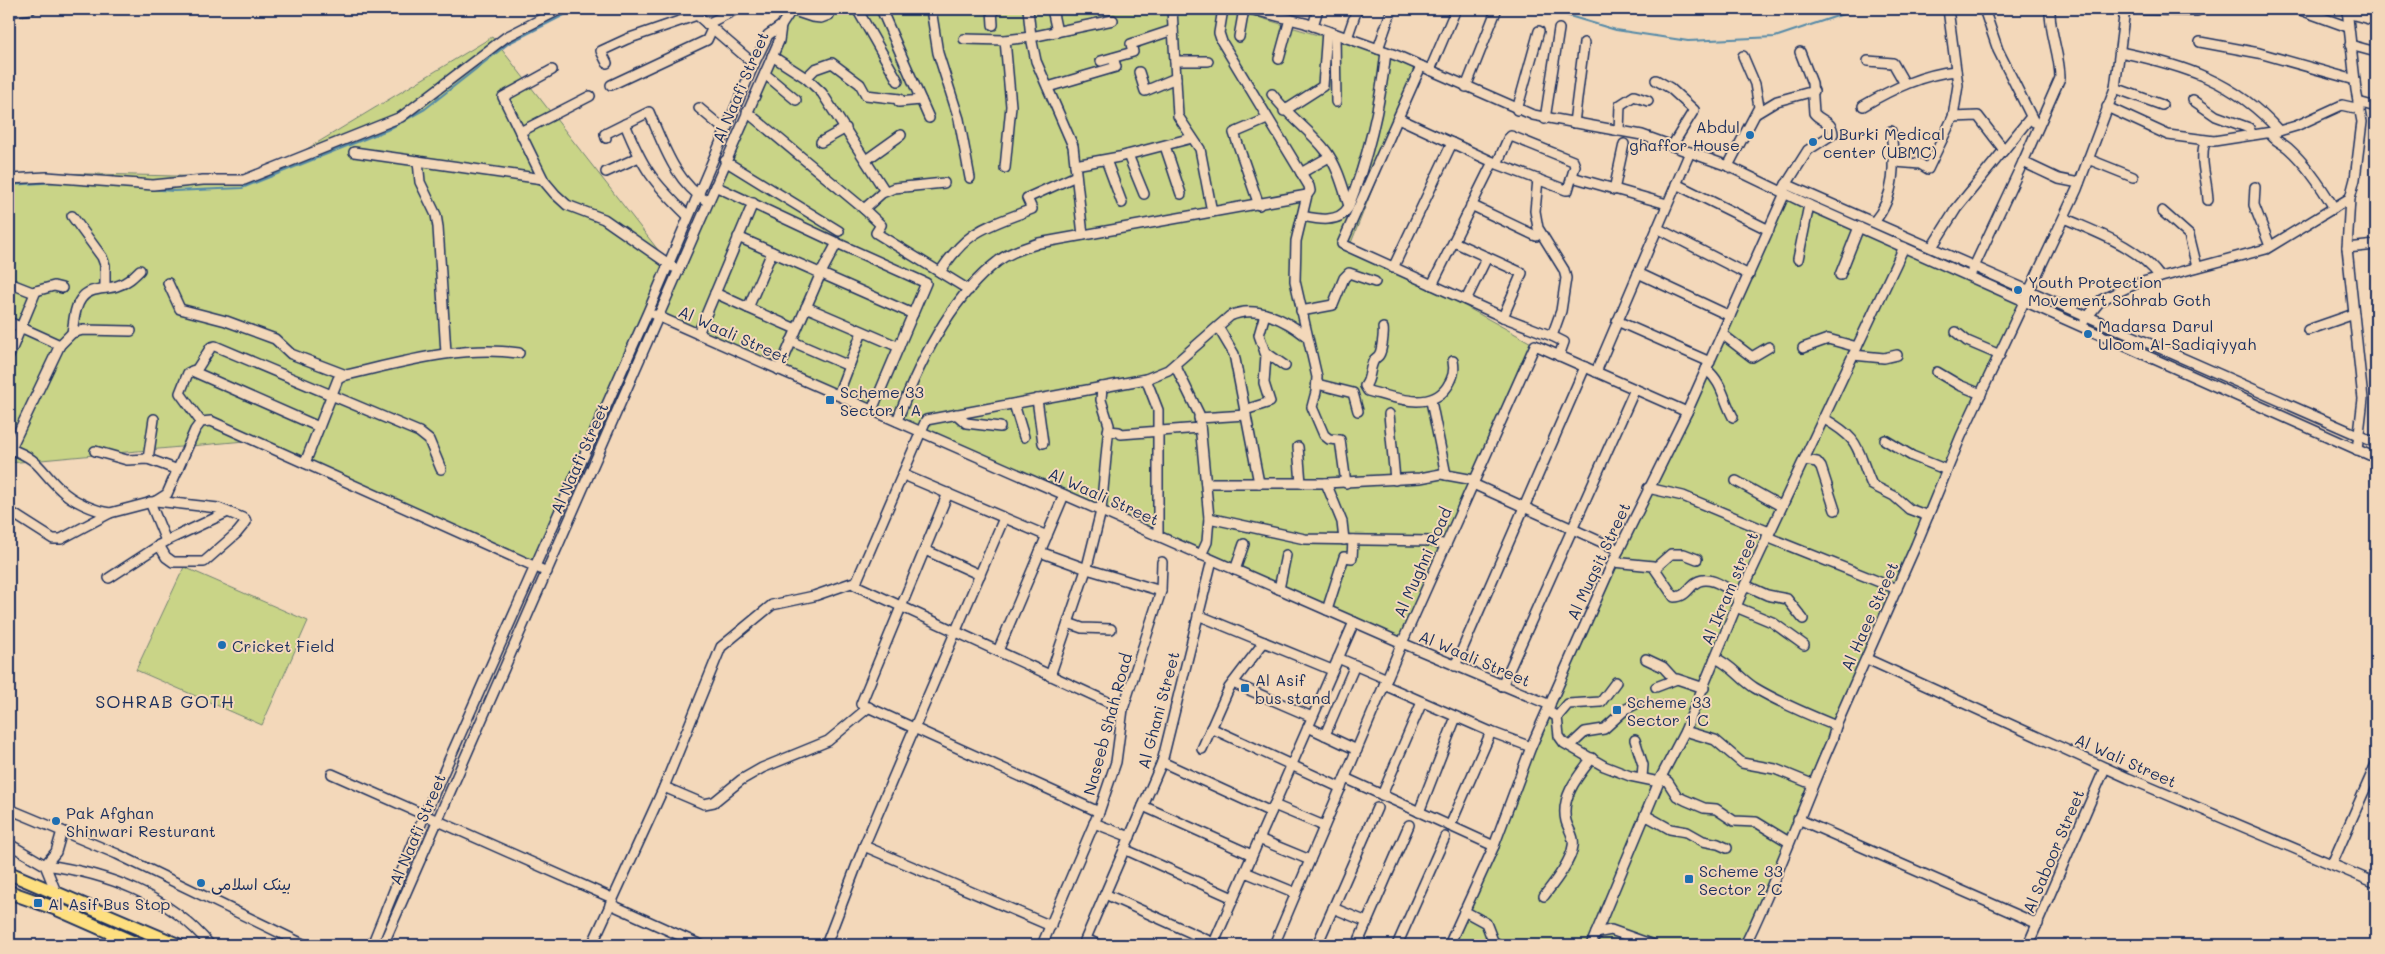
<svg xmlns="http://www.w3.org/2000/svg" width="2385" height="954" font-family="Mali,'Playpen Sans Arabic',sans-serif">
<rect width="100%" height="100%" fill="#f3d8ba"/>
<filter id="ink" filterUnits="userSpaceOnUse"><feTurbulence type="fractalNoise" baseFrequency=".02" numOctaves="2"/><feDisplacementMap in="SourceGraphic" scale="10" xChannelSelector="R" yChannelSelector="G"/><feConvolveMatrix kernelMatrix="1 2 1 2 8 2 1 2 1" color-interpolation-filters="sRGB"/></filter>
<g filter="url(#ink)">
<g fill="#c9d487" stroke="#728272">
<polygon points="792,9 1231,9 1421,66 1351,243 1535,345 1402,643 659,317"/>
<polygon points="492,37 669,264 534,565 255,440 9,463 9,184 51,173 259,178"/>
<polygon points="1782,192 2026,301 1741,945 1449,945"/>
<polygon points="184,567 308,621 262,725 136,670"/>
</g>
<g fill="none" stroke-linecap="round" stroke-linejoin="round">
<g stroke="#558aa8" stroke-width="2">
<polyline points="1546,9 1616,30 1688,41 1775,37 1858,9"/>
<polyline points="9,185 58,182 174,191 242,188 387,130 425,109 509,43 576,9"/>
</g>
<defs>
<g id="minor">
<polyline points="857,9 898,81"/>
<polyline points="881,9 929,118"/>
<polyline points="931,9 938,53 959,119 970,178"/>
<polyline points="992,9 993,25"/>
<polyline points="1028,9 1031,37 1036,61 1073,146 1083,235"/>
<polyline points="1052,9 1057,32"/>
<polyline points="1172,9 1178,116 1200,149 1212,212"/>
<polyline points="1250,9 1305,23 1398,56 1533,115 1642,135 1728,166 1809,205 2376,458"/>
<polyline points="1984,9 1998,50 2034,122"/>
<polyline points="2124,9 2197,11 2197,9"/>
<polyline points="2298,9 2348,27"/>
<polyline points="2347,9 2356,90 2362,122 2355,179 2350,198 2347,248 2363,399 2357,450"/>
<polyline points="791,10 812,17 821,18 829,15 826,9"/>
<polyline points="9,12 31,9"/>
<polyline points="2347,13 2376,21"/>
<polyline points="707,24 737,9"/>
<polyline points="1313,26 1318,9"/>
<polyline points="1335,34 1336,102"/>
<polyline points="1239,37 1244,9"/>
<polyline points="1347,38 1357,9"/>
<polyline points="964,39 1005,40 1031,37 1113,20"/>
<polyline points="2200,42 2259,53 2355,80"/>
<polyline points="2350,45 2376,52"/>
<polyline points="1378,49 1392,9"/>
<path d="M 2120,52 C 2183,65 2235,81 2279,131"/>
<polyline points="772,56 806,78 822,93 885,191"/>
<polyline points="1279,59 1290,19"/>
<polyline points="1101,61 1133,52 1131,44 1173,30"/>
<polyline points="1175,61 1208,61"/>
<polyline points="1868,61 1893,63 1905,84"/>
<polyline points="607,63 601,51 627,39 697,15 754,64"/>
<polyline points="1421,66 1342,244 1503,317 1552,336"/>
<polyline points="552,70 503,97 544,181 555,194 567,205 604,219 673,267"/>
<polyline points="1430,70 1456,9"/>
<polyline points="1139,72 1145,91 1176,78"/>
<polyline points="765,74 796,100"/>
<polyline points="806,78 815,69 832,63 860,84 866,95 900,99 899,102 921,100"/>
<polyline points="1656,80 1670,88 1694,110 1672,146"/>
<polyline points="611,85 707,40 712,29"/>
<polyline points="1048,87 1116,67 1113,58"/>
<polyline points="1466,87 1496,11"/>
<polyline points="2115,88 2162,105"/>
<path d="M 1272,94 C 1288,116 1310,130 1326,151 C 1338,167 1343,188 1349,206"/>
<polyline points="2193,100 2216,116 2249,128 2252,135"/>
<polyline points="2358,102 2376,107"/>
<path d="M 1863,106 C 1892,89 1923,74 1956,71"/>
<polyline points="2107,107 2168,135 2214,141 2279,131 2296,126 2342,105 2360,109"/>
<polyline points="699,108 725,130"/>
<polyline points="1517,110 1539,31"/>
<polyline points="1284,111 1323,86 1327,31"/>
<polyline points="747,112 864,209 882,193 894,188 944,183"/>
<polyline points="1757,113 1777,101 1814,91"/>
<polyline points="1953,117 1978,116 2004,150"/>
<polyline points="1398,118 1493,162 1497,164 1566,190 1568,190 1575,166 1573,161 1511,136 1508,139 1497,164"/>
<polyline points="1545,119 1559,29"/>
<polyline points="1574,123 1584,43"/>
<path d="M 625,124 C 643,169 653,182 688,216"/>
<polyline points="1619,131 1620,105 1634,96 1648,101"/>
<polyline points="520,132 590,96"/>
<path d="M 2270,133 C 2274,141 2281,142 2288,148 C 2307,165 2321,186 2334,208"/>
<path d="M 606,138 L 605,134 L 649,112 C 664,146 675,182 708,202"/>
<path d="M 2205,141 C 2199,162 2207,178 2208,200"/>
<polyline points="821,142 846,128"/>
<polyline points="1165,146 1181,194"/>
<polyline points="354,152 543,179"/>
<polyline points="1128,155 1144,194"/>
<polyline points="2088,159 2133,177"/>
<polyline points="866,160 901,135"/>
<polyline points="1106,160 1122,203"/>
<polyline points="418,161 420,182 436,215 438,227 446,353"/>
<polyline points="725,161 839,231"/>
<polyline points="1895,162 1920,164 1928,169 1953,117 1958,85 1948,9"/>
<polyline points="2023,162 2059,179 2079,183"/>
<polyline points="1075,165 1119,157 1192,138"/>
<polyline points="1728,166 1759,107 1755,84 1743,56"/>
<polyline points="1005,168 1011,106 1005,40"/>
<polyline points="606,172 639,157"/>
<polyline points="1301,173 1329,157"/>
<polyline points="1572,177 1667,204"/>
<polyline points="9,179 47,177 153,185 203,180 244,180 401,117 506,37 561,9"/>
<polyline points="1538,179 1535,211 1538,228 1564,270 1566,278 1561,311 1552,336 1564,342 1559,356"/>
<polyline points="1676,184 1769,230"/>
<polyline points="1786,184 2376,443"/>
<polyline points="715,186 837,243"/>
<polyline points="2255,187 2254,205 2270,246"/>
<path d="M 1784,188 L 1808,150 L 1833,134 C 1832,120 1821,122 1814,113 L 1812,83 L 1800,52"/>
<polyline points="1614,190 1624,144"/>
<polyline points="1307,195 1296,241 1295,281 1317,377 1316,392 1312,407 1324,435 1329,439 1340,440 1346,483"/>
<polyline points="1259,205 1234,133 1267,119"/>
<polyline points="1471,205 1536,236"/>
<polyline points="864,209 881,225 876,233 969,290"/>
<polyline points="2162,211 2189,235 2197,267"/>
<polyline points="72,216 102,257 105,265 105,288"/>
<path d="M 1302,216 C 1317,219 1338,224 1348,208 C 1369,156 1380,108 1386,52"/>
<path d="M 2064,218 C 2097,233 2138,246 2160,277"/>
<path d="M 1874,222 C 1896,196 1895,163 1891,131"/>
<polyline points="1657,228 1749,275"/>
<polyline points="738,237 913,314"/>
<polyline points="1454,242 1522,273 1503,317"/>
<polyline points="1932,247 1956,209 2030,118"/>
<polyline points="2347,248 2376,245"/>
<polyline points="1798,259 1809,205"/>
<polyline points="1393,268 1452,143"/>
<path d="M 1972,271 L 2023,162 L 2060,78 C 2060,54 2049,32 2050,9"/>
<path d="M 940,272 C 968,229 986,227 1032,209 L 1027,198 L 1076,176"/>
<polyline points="1638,273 1730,316"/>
<polyline points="1840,275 1859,227"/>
<polyline points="9,283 32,292 54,286 62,288"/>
<polyline points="168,283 180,309 226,321 275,339 291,354 346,375"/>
<polyline points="1432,285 1493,162"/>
<polyline points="715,293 748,308 772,252"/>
<polyline points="1466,300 1487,257"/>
<polyline points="806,307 899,347"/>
<polyline points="748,308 796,329"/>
<polyline points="1301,311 1333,305 1344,278 1349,273 1375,282"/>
<polyline points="655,315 1402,643 1550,705"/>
<polyline points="2085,320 2101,300 2135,284 2266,249 2350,198"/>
<polyline points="1617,321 1710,362"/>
<polyline points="9,322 60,345"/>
<polyline points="1218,327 1234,354 1259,483"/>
<path d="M 1383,328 C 1384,332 1382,351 1379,355 C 1378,357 1375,358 1374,360 C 1369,368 1371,379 1365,386 L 1368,391 C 1393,397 1430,412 1447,387 C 1453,378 1455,371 1453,361"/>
<polyline points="2308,330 2354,314"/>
<polyline points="1956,332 1967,341 2000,355"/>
<path d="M 72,333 C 74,322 74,308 81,299 C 89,287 105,290 117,286 C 127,283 133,277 140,270"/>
<polyline points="698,334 753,203"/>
<polyline points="1722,334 1752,357 1769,347"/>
<polyline points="791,341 849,366"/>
<polyline points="1803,348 1828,339 1857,347"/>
<polyline points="1265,352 1285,366"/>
<polyline points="1853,355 1884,358 1897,355"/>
<polyline points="9,356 36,291"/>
<polyline points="1175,365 1199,414 1209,518 1207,542 1201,555"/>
<path d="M 1706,369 C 1723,383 1723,399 1733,417"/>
<polyline points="779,370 821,273 837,243 926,283 872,410"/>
<polyline points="192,371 319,427"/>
<polyline points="1596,372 1690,152"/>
<polyline points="1937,372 1959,385 1981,394"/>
<polyline points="1146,379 1158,410 1158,536"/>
<polyline points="1317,384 1353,393 1358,411"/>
<polyline points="838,395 862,332"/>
<polyline points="1037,399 1043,443"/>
<polyline points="1431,401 1446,475"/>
<polyline points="1014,404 1024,437"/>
<polyline points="1245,410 1270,402 1264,383 1266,355 1259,335 1265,314"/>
<polyline points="956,414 966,423 1000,427"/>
<polyline points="1389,414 1395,480"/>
<polyline points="1199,418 1246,415"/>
<path d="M 1823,418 C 1863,441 1855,447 1872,485 L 1894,496 L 1909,509 L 1928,516"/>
<path d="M 897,421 C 918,365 949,299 997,262 C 1009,252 1025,248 1039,243 L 1307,195 L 1310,191 L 1309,186 L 1222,42 L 1219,33 L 1223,9"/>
<polyline points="201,422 180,393 188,373 197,369 211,347 215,346 419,432 429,440 441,469"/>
<polyline points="1108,431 1119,432 1121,434 1200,428"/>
<polyline points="1885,440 1912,456 1947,470"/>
<polyline points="1298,447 1301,483"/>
<path d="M 10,449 C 40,459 40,471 61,490 C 72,501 95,511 110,513 L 156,501 L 167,494 L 195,430 L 201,422 L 211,421 L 547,572"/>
<polyline points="95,451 127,460 148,459 178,470"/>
<polyline points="9,452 60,345 72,333 83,330 131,331"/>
<polyline points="148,459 154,419"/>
<polyline points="1804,460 1817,462 1821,467 1835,510"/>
<path d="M 305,463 L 338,379 L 346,375 C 403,362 460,345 519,353"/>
<polyline points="904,475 1047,536"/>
<polyline points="1736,481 1781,506"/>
<polyline points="1206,483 1326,483 1420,478 1441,474 1474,480"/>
<polyline points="1326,483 1342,522 1344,540"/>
<polyline points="1473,484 1619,550"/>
<polyline points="1648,488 1683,496 1769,532"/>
<polyline points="948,493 861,704 1099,812"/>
<polyline points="156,501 218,508 245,519 246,522 237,533 204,562 173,562 166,557 159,545"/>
<polyline points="150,502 166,541"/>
<polyline points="9,511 53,539 61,539 110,513"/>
<polyline points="1004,518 864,846 1051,926"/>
<polyline points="1209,518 1305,539 1431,541 1446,545"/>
<polyline points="1767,537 1897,589"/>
<polyline points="925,550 980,575"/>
<polyline points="1040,552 1087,569 1161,591"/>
<path d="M 1613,562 L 1653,566 L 1674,597 C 1684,597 1687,591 1693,585 C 1707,571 1728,589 1740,597"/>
<polyline points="1655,568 1671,554 1684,554 1697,559"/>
<polyline points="1235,570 1244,544"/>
<polyline points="109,578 166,541 228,512"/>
<polyline points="1745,585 1767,595 1787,599 1803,619"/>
<polyline points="1279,589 1286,555"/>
<polyline points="1736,607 1772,622 1804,645"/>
<polyline points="1327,610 1344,557 1352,558 1353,540"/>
<polyline points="1198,615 1332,670"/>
<polyline points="1068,623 1082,628 1111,629"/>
<polyline points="998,651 1064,495"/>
<polyline points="1338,658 1387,679"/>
<path d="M 1715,658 C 1732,665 1740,679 1755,688 C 1780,703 1809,715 1836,726"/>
<polyline points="1646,659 1663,667 1674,679"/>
<polyline points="1867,659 2128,778 2376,883"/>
<polyline points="1455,666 1585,367"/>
<polyline points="1050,676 1087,567 1101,511 1109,425 1101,400 1102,387"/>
<polyline points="1233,683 1312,717"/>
<polyline points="1384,685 1491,732 1450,826"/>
<polyline points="1502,686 1635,389"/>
<polyline points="1656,687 1677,679 1704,688"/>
<path d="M 1123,709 L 855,585 L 926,420 L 1146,379 L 1168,370 L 1230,316 C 1256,304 1286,320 1306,336"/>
<polyline points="1548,711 1557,717 1559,736 1564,743 1604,766 1630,776 1659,782"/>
<polyline points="1557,717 1568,704 1601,702 1616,682"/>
<polyline points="1308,727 1357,750"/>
<polyline points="1211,728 1341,788"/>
<polyline points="1685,731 1715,740 1742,763 1775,769 1812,784"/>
<polyline points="1491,732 1531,747"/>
<polyline points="1325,735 1355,665"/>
<polyline points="1635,740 1643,765 1642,777"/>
<polyline points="1570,746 1585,732 1604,729 1626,709 1636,704"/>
<polyline points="1202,749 1229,688 1264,642"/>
<polyline points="1162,762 1271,812"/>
<polyline points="332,774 612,898"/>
<polyline points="1661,777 1668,782 1677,796 1685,800 1704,808 1716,809 1734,821 1756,822 1789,842"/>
<polyline points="1345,778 1494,846"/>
<polyline points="664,787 704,804 714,802 741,780 762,768 828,741 869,707"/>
<polyline points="1382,795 1422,702"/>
<polyline points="1274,805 1324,826"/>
<polyline points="1143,806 1252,855"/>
<polyline points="9,809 117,854 305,945"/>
<polyline points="1419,812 1456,717"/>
<polyline points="1645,815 1670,829 1687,832 1703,841 1718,844 1727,848"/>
<polyline points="1798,819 2038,924"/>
<polyline points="1094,823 1130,837"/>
<polyline points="1259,839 1310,860"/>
<polyline points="9,844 45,865 56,852 62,831"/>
<polyline points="1124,849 1233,898"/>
<polyline points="2332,864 2376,764"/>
<polyline points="1245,872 1296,893"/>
<path d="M 56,892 L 45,865 C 106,873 170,896 210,945"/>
<polyline points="1105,894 1218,945"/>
<path d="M 1544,896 C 1553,884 1571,862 1573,846 C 1575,837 1568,829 1566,821 C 1560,797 1579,775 1592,758"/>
<polyline points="610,904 701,945"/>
<polyline points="1333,908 1367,922"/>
<polyline points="1464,911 1486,923 1493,941 1499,945"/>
<polyline points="1596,933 1611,930 1653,945"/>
<polyline points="1086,939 1099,945"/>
<polyline points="372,945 425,814 648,312 754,64 768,35 781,26 792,9"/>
<polyline points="383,945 779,41 781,26"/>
<polyline points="592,945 664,787 721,647 772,605 814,596 857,581"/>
<polyline points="826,945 864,846"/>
<polyline points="1042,945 1099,812 1116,762 1123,709 1161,591 1162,562"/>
<polyline points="1083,945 1162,762 1212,560"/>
<polyline points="1213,945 1354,622"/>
<polyline points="1274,945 1402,643 1535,345 1687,412"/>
<polyline points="1317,945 1377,808"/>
<polyline points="1357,945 1409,825"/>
<polyline points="1397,945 1445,837"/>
<polyline points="1449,945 1494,846 1531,747 1613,562 1687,412 1785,193"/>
<polyline points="1591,945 1661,777 1685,731 1745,585 1904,247"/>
<path d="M 1745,945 C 1778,878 1802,808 1832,740 L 1836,726 L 1916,545 L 1961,436 L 2077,189 L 2115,88 L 2125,9"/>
<polyline points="2028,945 2105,768"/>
</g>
<g id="highway">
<polyline points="9,873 178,945"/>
<polyline points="9,892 57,909 139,945"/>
</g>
</defs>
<use href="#minor" stroke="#1b2f5e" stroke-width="12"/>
<use href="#highway" stroke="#1b2f5e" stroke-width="16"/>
<use href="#minor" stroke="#f3d8ba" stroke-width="9"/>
<use href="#highway" stroke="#fedf80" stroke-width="12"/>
</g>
</g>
<g fill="#1f6fb2" stroke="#f3d8ba" stroke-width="2">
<circle cx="1750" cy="135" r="5"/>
<circle cx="1813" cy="142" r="5"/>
<circle cx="2018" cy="290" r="5"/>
<circle cx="2088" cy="334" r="5"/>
<rect x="825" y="395" width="10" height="10" rx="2.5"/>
<circle cx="222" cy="645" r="5"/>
<rect x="1240" y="683" width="10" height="10" rx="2.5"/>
<rect x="1612" y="705" width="10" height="10" rx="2.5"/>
<circle cx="56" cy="821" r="5"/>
<rect x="1684" y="874" width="10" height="10" rx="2.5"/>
<circle cx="201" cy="883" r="5"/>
<rect x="33" y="898" width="10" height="10" rx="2.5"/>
</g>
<g text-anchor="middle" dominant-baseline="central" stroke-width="4" stroke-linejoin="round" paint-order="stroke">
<g font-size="16" fill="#1b2f5e" stroke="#f3d8ba">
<text transform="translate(740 87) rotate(-67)">Al Naafi Street</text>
<text transform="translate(734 334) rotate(24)">Al Waali Street</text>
<text transform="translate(579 458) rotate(-66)">Al Naafi Street</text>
<text transform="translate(1104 496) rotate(24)">Al Waali Street</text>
<text transform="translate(1598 561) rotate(-65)">Al Muqsit Street</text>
<text transform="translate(1422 562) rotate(-66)">Al Mughni Road</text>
<text transform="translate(1729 588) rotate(-67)">Al Ikram street</text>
<text transform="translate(1869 616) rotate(-66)">Al Haee Street</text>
<text transform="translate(1475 658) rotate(23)">Al Waali Street</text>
<text transform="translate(1158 710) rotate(-75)">Al Ghani Street</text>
<text transform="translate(1107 724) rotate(-75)">Naseeb Shah Road</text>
<text transform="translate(2126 760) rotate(24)">Al Wali Street</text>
<text transform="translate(417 829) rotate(-67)">Al Naafi Street</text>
<text transform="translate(2053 851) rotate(-67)">Al Saboor Street</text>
</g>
<g font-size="16" fill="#1b2f5e" stroke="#f3d8ba" text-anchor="start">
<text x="1740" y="126" text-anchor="end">Abdul<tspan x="1740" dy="18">ghaffor House</tspan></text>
<text x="1823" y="133">U Burki Medical<tspan x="1823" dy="18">center (UBMC)</tspan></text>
<text x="2028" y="281">Youth Protection<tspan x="2028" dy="18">Movement Sohrab Goth</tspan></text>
<text x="2098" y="325">Madarsa Darul<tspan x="2098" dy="18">Uloom Al-Sadiqiyyah</tspan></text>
<text x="840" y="391">Scheme 33<tspan x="840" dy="18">Sector 1 A</tspan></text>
<text x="232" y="645">Cricket Field</text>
<text x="1255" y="679">Al Asif<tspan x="1255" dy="18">bus stand</tspan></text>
<text x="1627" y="701">Scheme 33<tspan x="1627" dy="18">Sector 1 C</tspan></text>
<text x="66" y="812">Pak Afghan<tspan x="66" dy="18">Shinwari Resturant</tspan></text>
<text x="1699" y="870">Scheme 33<tspan x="1699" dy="18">Sector 2 C</tspan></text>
<text x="211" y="883">بینک اسلامی</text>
<text x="48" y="903">Al Asif Bus Stop</text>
</g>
<g font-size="18" letter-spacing="1" fill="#1b2f5e" stroke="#f3d8ba">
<text x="165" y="701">SOHRAB GOTH</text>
</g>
</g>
<rect width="2385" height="954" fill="none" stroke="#f3d8ba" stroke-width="30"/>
<rect x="15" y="15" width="2355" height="924" fill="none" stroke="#1b2f5e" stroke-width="2" filter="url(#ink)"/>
</svg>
